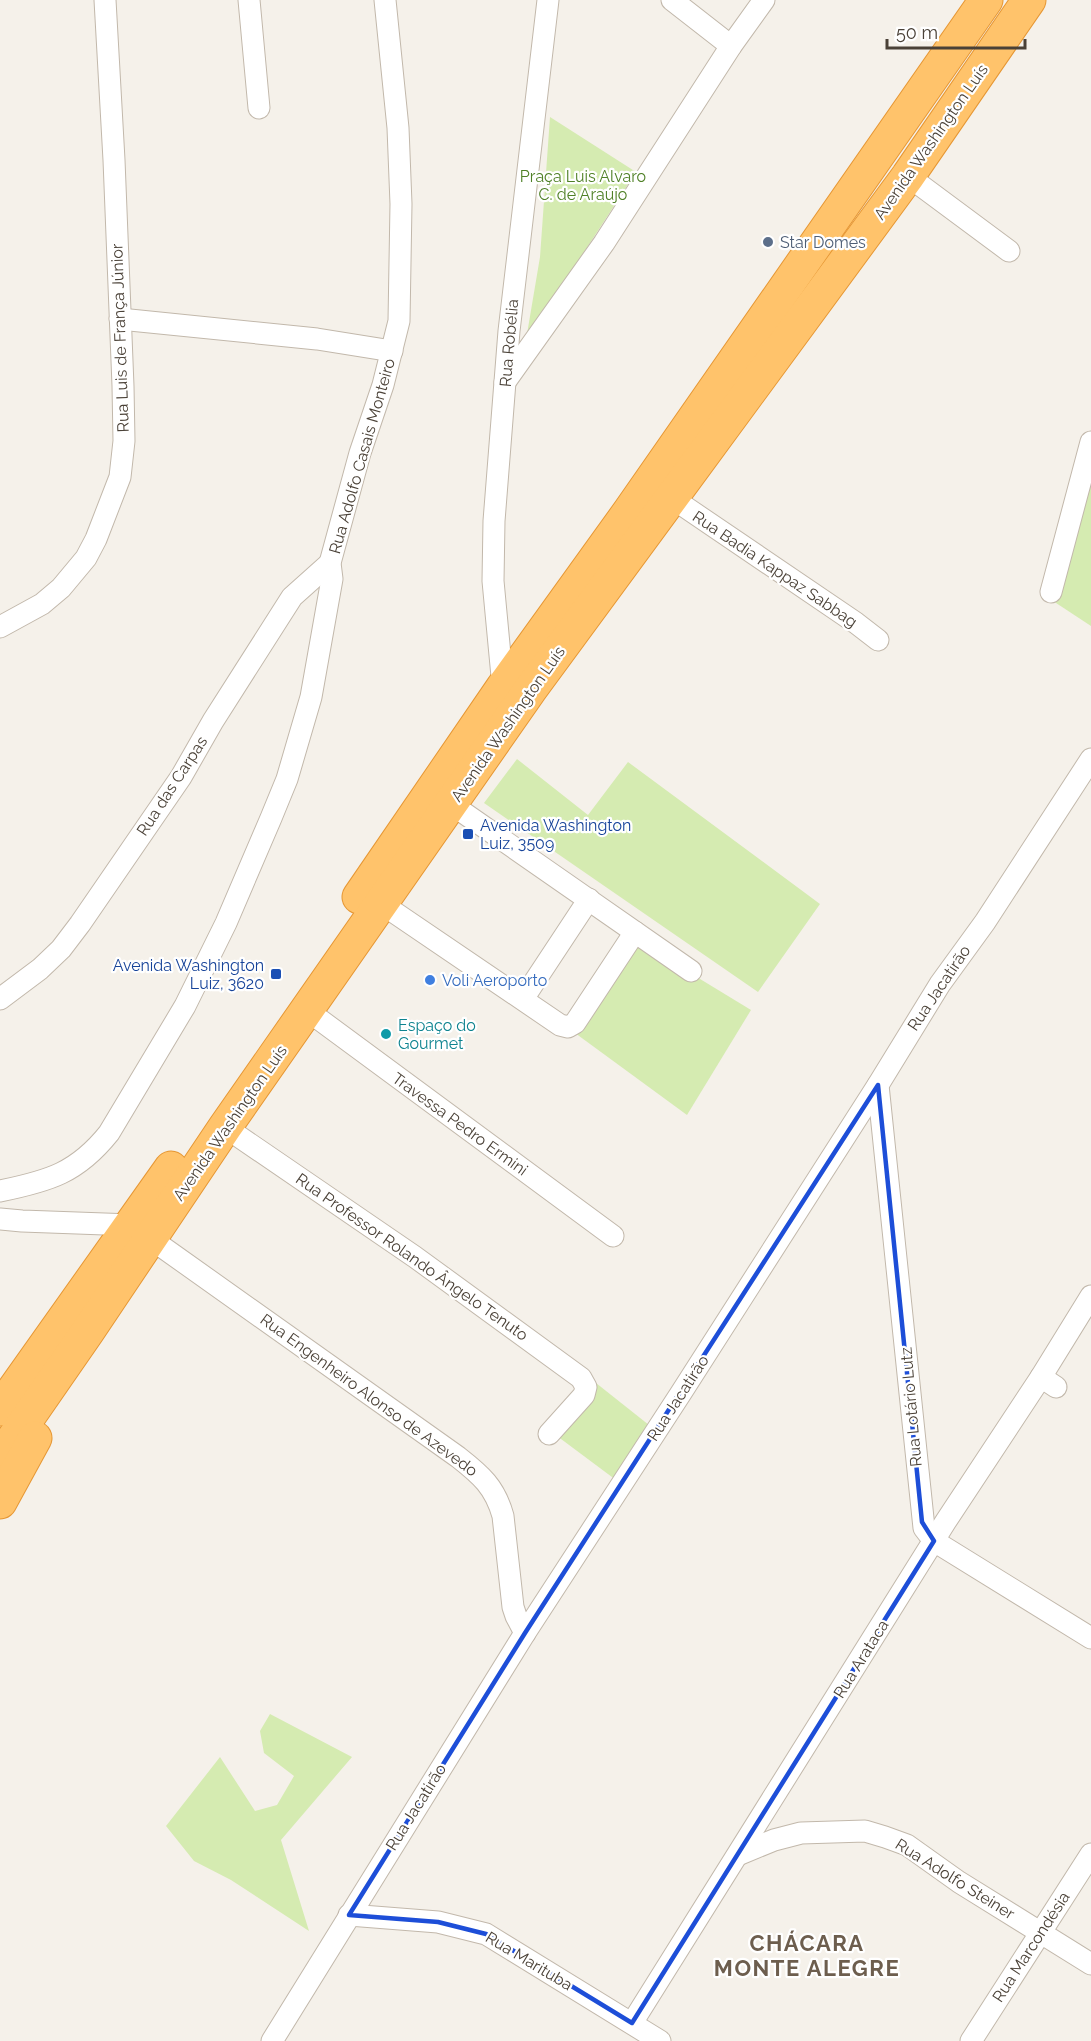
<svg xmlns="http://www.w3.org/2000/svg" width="1091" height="2041" font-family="Raleway,sans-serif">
<rect width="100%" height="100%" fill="#f5f1ea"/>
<g fill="#d5ebb1">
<polygon points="550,117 636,172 564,283 527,334 540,257"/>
<polygon points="1091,477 1091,626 1053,601"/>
<polygon points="517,759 588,815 628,762 820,904 758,992 484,803"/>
<polygon points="636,940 751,1010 687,1115 575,1033"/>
<polygon points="596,1383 654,1429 616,1480 557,1436"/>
<polygon points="270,1714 352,1757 281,1840 309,1931 231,1880 194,1861 166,1826 220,1757 255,1811 277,1805 294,1776 264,1753 260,1731"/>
</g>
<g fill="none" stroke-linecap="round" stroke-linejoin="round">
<defs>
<g id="street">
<polyline points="249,0 259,108"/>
<polyline points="672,0 731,46"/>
<polyline points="908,176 1009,251"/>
<polyline points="120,319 317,339 392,351"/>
<polyline points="505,382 604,243 731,46 764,0"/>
<polyline points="672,498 856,623 878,640"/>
<polyline points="1051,592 1091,442"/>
<polyline points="0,627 42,604 61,588 86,558 96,539 120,477 124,441 123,386 114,160 105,0"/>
<polyline points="503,687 493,581 494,521 509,331 548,0"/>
<polyline points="451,804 691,971"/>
<polyline points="382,904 560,1025 568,1027 575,1023 635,932"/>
<polyline points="0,999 40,969 61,949 80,924 181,777 213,721 292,597 330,563"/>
<polyline points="523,999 589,899"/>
<polyline points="308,1011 613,1236"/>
<polyline points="878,1085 924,1528 934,1541 1091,1638"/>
<polyline points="225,1127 415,1257 581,1378 586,1387 584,1395 549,1434"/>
<path d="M 0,1191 C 49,1181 77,1173 109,1133 L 185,1006 L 226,923 L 271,818 L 287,779 L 311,697 L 332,579 L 330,563 L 360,453 L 383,385 L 399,321 L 401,204 L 398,128 L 385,0"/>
<polyline points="0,1219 22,1221 132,1225"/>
<path d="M 151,1239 L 458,1457 C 481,1475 495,1487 503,1516 L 513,1607 L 516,1616 L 525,1633"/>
<polyline points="1041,1377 1056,1387"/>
<polyline points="740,1854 774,1840 801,1833 865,1831 885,1837 907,1845 959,1882 1091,1964"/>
<polyline points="349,1915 438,1922 486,1934 660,2041"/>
<polyline points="632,2023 946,1521 1041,1377 1091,1296"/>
<polyline points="272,2041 525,1633 681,1393 878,1085 940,984 985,922 1091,759"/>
<polyline points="971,2041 1091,1854"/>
</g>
<g id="highway">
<polyline points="359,897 503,687 629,512 986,0"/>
<polyline points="0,1409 171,1168"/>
<polyline points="0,1458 88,1331 225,1127 530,690 908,176 1029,0"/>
<polyline points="0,1502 35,1438"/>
</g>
</defs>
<use href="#street" stroke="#c2b8ab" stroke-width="23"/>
<use href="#highway" stroke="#e69734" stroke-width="35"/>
<use href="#street" stroke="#fff" stroke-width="21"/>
<use href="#highway" stroke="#ffc36b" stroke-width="33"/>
</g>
<path fill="none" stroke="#1d4ed8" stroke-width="4.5" stroke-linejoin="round" d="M 878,1085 L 922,1522 L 934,1541 L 632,2023 L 486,1934 L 438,1922 L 349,1915 L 525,1633 Z"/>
<circle fill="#5c6f8a" stroke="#fff" stroke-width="2" cx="768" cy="242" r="6"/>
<g fill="#1a4fb4" stroke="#fff" stroke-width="2">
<rect x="462" y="828" width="12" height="12" rx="3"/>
<rect x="270" y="968" width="12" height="12" rx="3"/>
</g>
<circle fill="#3f7fe0" stroke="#fff" stroke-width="2" cx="430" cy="980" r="6"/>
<circle fill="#0f9aa8" stroke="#fff" stroke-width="2" cx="386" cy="1034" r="6"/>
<g text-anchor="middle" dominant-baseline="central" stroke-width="4.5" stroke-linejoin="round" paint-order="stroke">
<g font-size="16" fill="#4a4137" stroke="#fff">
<text transform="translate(931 142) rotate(-55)">Avenida Washington Luís</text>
<text transform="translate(120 338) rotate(-92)">Rua Luis de França Júnior</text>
<text transform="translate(509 343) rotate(-85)">Rua Robélia</text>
<text transform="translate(362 456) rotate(-74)">Rua Adolfo Casais Monteiro</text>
<text transform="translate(775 569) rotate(34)">Rua Badia Kappaz Sabbag</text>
<text transform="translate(508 724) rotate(-55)">Avenida Washington Luís</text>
<text transform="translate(172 786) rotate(-57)">Rua das Carpas</text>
<text transform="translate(939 988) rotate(-56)">Rua Jacatirão</text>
<text transform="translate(230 1123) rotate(-55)">Avenida Washington Luís</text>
<text transform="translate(460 1124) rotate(36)">Travessa Pedro Ermini</text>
<text transform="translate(412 1257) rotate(35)">Rua Professor Rolando Ângelo Tenuto</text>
<text transform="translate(369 1395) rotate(36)">Rua Engenheiro Alonso de Azevedo</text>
<text transform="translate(678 1398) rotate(-57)">Rua Jacatirão</text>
<text transform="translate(911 1407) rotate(-95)">Rua Lotário Lutz</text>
<text transform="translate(861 1659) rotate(-58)">Rua Arataca</text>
<text transform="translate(416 1807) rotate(-58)">Rua Jacatirão</text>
<text transform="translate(955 1879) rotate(32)">Rua Adolfo Steiner</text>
<text transform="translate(1031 1947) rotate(-57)">Rua Marcondésia</text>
<text transform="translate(529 1961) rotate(31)">Rua Marituba</text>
</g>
<g font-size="16" fill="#4f8026" stroke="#fff">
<text x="583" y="176">Praça Luis Alvaro<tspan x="583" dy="18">C. de Araújo</tspan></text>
</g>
<g font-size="16" fill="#4e5e75" stroke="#fff" text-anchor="start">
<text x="780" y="242">Star Domes</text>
</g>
<g font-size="16" fill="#164399" stroke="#fff" text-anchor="start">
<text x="480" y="825">Avenida Washington<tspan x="480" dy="18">Luiz, 3509</tspan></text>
<text x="264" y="965" text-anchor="end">Avenida Washington<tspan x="264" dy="18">Luiz, 3620</tspan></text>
</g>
<g font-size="16" fill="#366cbe" stroke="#fff" text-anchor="start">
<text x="442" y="980">Voli Aeroporto</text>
</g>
<g font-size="16" fill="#0d838f" stroke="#fff" text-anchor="start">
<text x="398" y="1025">Espaço do<tspan x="398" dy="18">Gourmet</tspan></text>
</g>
<g font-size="22" font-weight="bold" letter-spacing="1.5" fill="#6d5e4e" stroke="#fff">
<text x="807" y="1943">CHÁCARA<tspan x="807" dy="25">MONTE ALEGRE</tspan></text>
</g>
</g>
<path d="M887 39v9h138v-9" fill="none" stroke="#4a4137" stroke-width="3"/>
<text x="896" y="39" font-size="18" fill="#4a4137" stroke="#ffffff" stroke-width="4.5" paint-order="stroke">50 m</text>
</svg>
